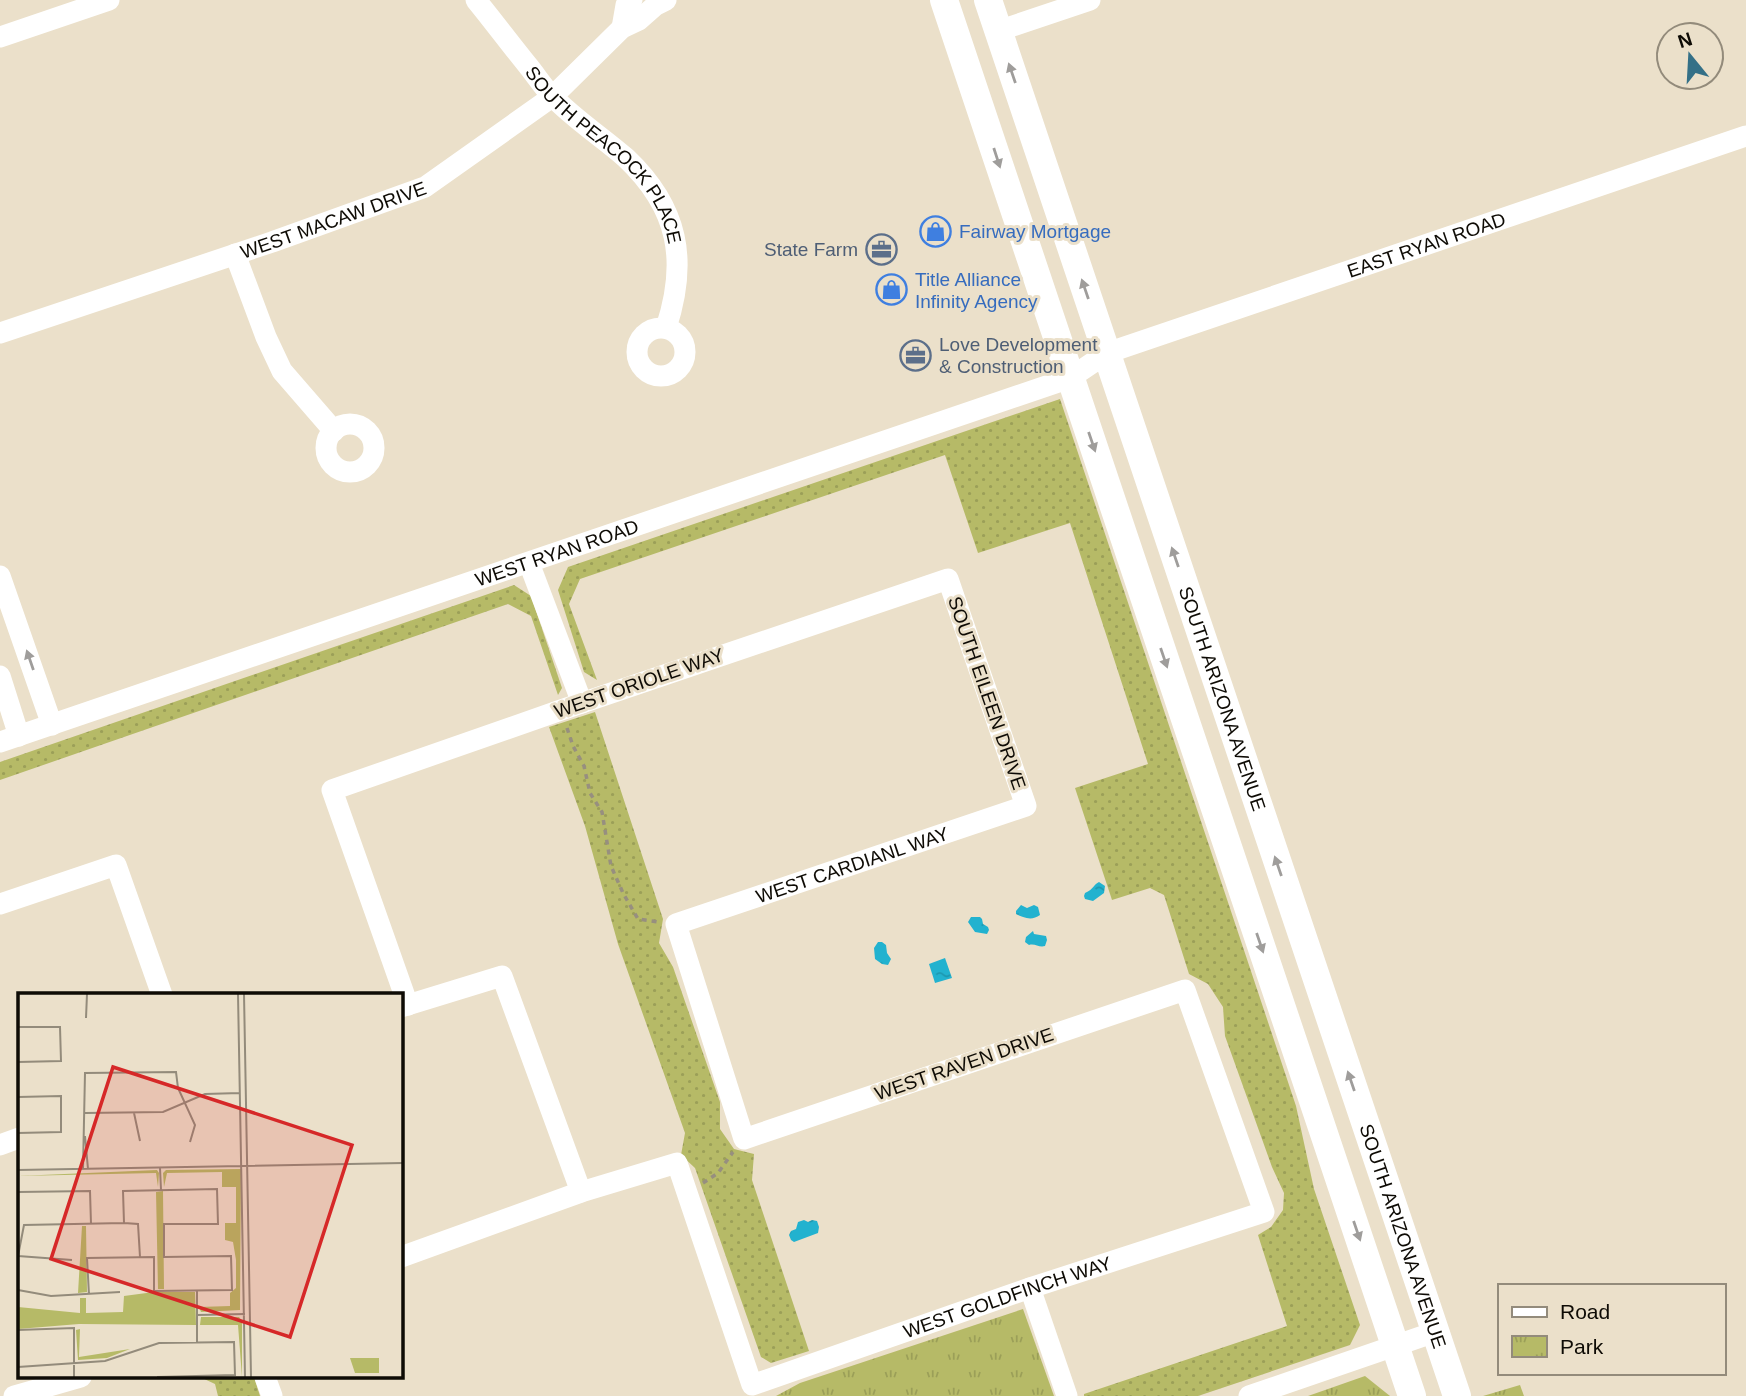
<svg xmlns="http://www.w3.org/2000/svg" width="1746" height="1396" font-family="Helvetica,sans-serif">
<defs>
<pattern id="grass-dots" width="8" height="8" patternUnits="userSpaceOnUse" patternTransform="scale(1.75)"><rect width="8" height="8" fill="#b6ba67"/><path d="M2 2h.1M6 6h.1" fill="none" stroke="#9b9f58" stroke-width="1.8" stroke-linecap="round"/></pattern>
<pattern id="park-tufts" width="24" height="20" patternUnits="userSpaceOnUse" patternTransform="scale(1.75)"><rect width="24" height="20" fill="#b6ba67"/><path d="M3 7l-1-3M5 7V3M7 7l1-3M15 17l-1-3M17 17v-4M19 17l1-3" fill="none" stroke="#9b9f58"/></pattern>
<pattern id="water-ripples" width="26" height="14" patternUnits="userSpaceOnUse" patternTransform="scale(1.75)"><rect width="26" height="14" fill="#22b2cf"/><path d="M2 4q2-2 4 0t4 0M15 11q2-2 4 0t4 0" fill="none" stroke="#1e98b0"/></pattern>
</defs>
<rect width="100%" height="100%" fill="#ebe0ca"/>
<g fill="url(#grass-dots)">
<polygon points="1060,399 1296,1106 1314,1189 1360,1325 1350,1345 1198,1396 1084,1396 1084,1394 1287,1326 1258,1235 1271,1227 1283,1210 1284,1193 1272,1167 1225,1036 1223,1007 1208,984 1189,974 1164,895 1150,888 1112,900 1075,788 1148,764 1070,523 978,553 945,455 580,579 569,604 597,680 584,672 558,590 568,567"/>
<polygon points="514,585 531,596 562,688 558,695 531,616 508,604 0,780 0,762"/>
<polygon points="595,712 663,919 659,943 673,967 720,1102 720,1129 734,1149 754,1154 752,1180 809,1351 771,1363 761,1357 695,1168 681,1155 685,1133 618,944 585,826 549,727"/>
<polygon points="200,1377 254,1377 260,1396 218,1396 215,1384"/>
</g>
<g fill="url(#park-tufts)">
<polygon points="1023,1309 1054,1396 776,1396 800,1383"/>
<polygon points="1365,1376 1390,1396 1308,1396"/>
<polygon points="1520,1385 1524,1396 1483,1396"/>
</g>
<g fill="url(#water-ripples)">
<path d="M 1099,882 L 1105,886 L 1104,893 L 1093,901 L 1085,899 L 1084,896 L 1085,893 C 1094,889 1094,884 1099,882 Z"/>
<path d="M 1021,905 L 1027,908 L 1034,905 L 1038,907 L 1040,915 C 1032,921 1024,918 1016,914 L 1016,911 Z"/>
<polygon points="971,917 980,917 982,919 983,924 988,927 989,930 987,934 975,932 968,922"/>
<path d="M 1033,931 L 1034,934 L 1046,936 L 1047,940 L 1045,946 C 1039,948 1035,943 1029,945 L 1025,942 L 1026,937 Z"/>
<polygon points="878,942 882,942 886,945 887,953 891,959 888,965 882,964 875,959 874,948"/>
<polygon points="945,958 952,978 935,983 929,964"/>
<polygon points="804,1220 808,1222 812,1220 817,1221 819,1227 818,1233 794,1242 791,1240 789,1235 791,1231 796,1229 798,1222"/>
</g>
<g fill="none" stroke-linecap="round" stroke-linejoin="round">
<g stroke="#978f7f" stroke-width="3.5" stroke-dasharray="5 5" stroke-linecap="butt">
<polyline points="567,728 573,746 584,766 590,793 602,812 611,866 623,893 638,919 658,922"/>
<polyline points="703,1183 718,1173 733,1152"/>
</g>
<g stroke="#fff" stroke-width="21">
<path id="s1" d="M 476,0 C 494,22 511,45 529,67 C 537,77 544,88 552,96 C 574,119 602,137 626,158 C 679,208 688,261 666,328"/>
<polyline points="622,28 626,5 632,0"/>
<polyline points="998,31 1090,0"/>
<polyline points="0,37 109,0"/>
<polyline points="235,254 266,337 282,371 334,431"/>
<circle cx="661" cy="352" r="24"/>
<path id="s2" d="M 0,333 L 272,242 L 425,187 L 552,97 L 622,28 L 639,20 L 656,5 L 666,0"/>
<circle cx="350" cy="448" r="24"/>
<polyline points="529,563 582,703"/>
<polyline points="0,576 52,725"/>
<polyline points="0,676 19,736"/>
<path id="s3" d="M 0,742 L 1070,378 L 1107,353 L 1746,136"/>
<polyline points="0,904 116,865 162,995"/>
<polyline points="401,1007 502,976 581,1192"/>
<polyline points="0,1145 19,1138"/>
<path id="s4" d="M 401,1257 L 581,1192 L 677,1163 L 752,1385 L 1030,1288 L 1264,1212 L 1185,990 L 744,1139 L 676,924 L 1026,806 L 948,579 L 561,710 L 332,790 L 408,1005"/>
<polyline points="1030,1288 1067,1396"/>
<polyline points="265,1377 272,1396"/>
<polyline points="14,1396 81,1377"/>
<polyline points="1249,1396 1435,1332"/>
</g>
<g stroke="#fff" stroke-width="28">
<polyline points="944,0 1412,1396"/>
<path id="s5" d="M 988,0 L 1457,1396"/>
</g>
</g>
<defs><path id="oneway-solid" d="M-6-.8H1V-3.2L6.5 0L1 3.2V.8H-6Z" transform="scale(1.75)"/></defs>
<g fill="#9f9d9b">
<use href="#oneway-solid" transform="translate(1012 73) rotate(-109)"/>
<use href="#oneway-solid" transform="translate(997 158) rotate(72)"/>
<use href="#oneway-solid" transform="translate(1085 289) rotate(-109)"/>
<use href="#oneway-solid" transform="translate(1092 442) rotate(71)"/>
<use href="#oneway-solid" transform="translate(1175 557) rotate(-109)"/>
<use href="#oneway-solid" transform="translate(1164 658) rotate(71)"/>
<use href="#oneway-solid" transform="translate(30 660) rotate(-109)"/>
<use href="#oneway-solid" transform="translate(1278 866) rotate(-109)"/>
<use href="#oneway-solid" transform="translate(1260 943) rotate(71)"/>
<use href="#oneway-solid" transform="translate(1351 1081) rotate(-109)"/>
<use href="#oneway-solid" transform="translate(1357 1231) rotate(71)"/>
</g>
<defs>
<symbol id="shop-ring" viewBox="-11 -11 22 22"><circle r="9.5" fill="#ebe0ca" stroke="#3f7fe0" stroke-width="1.5"/><path d="M-5-2.5h2.3a2.7 3.5 0 0 1 5.4 0H5L5.5 6h-11ZM-1.5-2.5h3a1.5 2.3 0 0 0-3 0Z" fill="#3f7fe0"/></symbol>
<symbol id="office-ring" viewBox="-11 -11 22 22"><circle r="9.5" fill="#ebe0ca" stroke="#5c6f8a" stroke-width="1.5"/><path d="M-6-3h4V-5.5h4V-3h4V5H-6ZM-1-4.5V-3h2v-1.5ZM-6 0V1H6V0Z" fill="#5c6f8a"/></symbol>
</defs>
<g fill-rule="evenodd">
<use href="#shop-ring" x="918" y="214" width="35" height="35"/>
<use href="#office-ring" x="864" y="232" width="35" height="35"/>
<use href="#shop-ring" x="874" y="272" width="35" height="35"/>
<use href="#office-ring" x="898" y="338" width="35" height="35"/>
</g>
<g text-anchor="middle" dominant-baseline="central" stroke-width="6" stroke-linejoin="round" paint-order="stroke">
<g font-size="19" fill="#0e0b05" stroke="#ebe0ca">
<text stroke="none"><textPath href="#s1" startOffset="203">SOUTH PEACOCK PLACE</textPath></text>
<text stroke="none"><textPath href="#s2" startOffset="352">WEST MACAW DRIVE</textPath></text>
<text stroke="none"><textPath href="#s3" startOffset="1512">EAST RYAN ROAD</textPath></text>
<text stroke="none"><textPath href="#s3" startOffset="588">WEST RYAN ROAD</textPath></text>
<text transform="translate(639 683) rotate(-19)">WEST ORIOLE WAY</text>
<text transform="translate(987 693) rotate(71)">SOUTH EILEEN DRIVE</text>
<text stroke="none"><textPath href="#s5" startOffset="737">SOUTH ARIZONA AVENUE</textPath></text>
<text stroke="none"><textPath href="#s4" startOffset="2179">WEST CARDIANL WAY</textPath></text>
<text transform="translate(964 1064) rotate(-19)">WEST RAVEN DRIVE</text>
<text stroke="none"><textPath href="#s5" startOffset="1304">SOUTH ARIZONA AVENUE</textPath></text>
<text stroke="none"><textPath href="#s4" startOffset="796">WEST GOLDFINCH WAY</textPath></text>
</g>
<g font-size="19" fill="#366cbe" stroke="#ebe0ca" text-anchor="start">
<text x="959" y="231">Fairway Mortgage</text>
<text x="915" y="279">Title Alliance<tspan x="915" dy="22">Infinity Agency</tspan></text>
</g>
<g font-size="19" fill="#4e5e75" stroke="#ebe0ca" text-anchor="end">
<text x="858" y="249">State Farm</text>
<text x="939" y="344" text-anchor="start">Love Development<tspan x="939" dy="22">&amp; Construction</tspan></text>
</g>
</g>
<g transform="translate(18 993)">
<rect width="385" height="385" fill="#ebe0ca"/>
<path d="M 223,176 L 222,317 L 183,319 L 181,314 L 212,313 L 212,300 L 218,295 L 218,267 L 215,249 L 207,247 L 207,230 L 218,230 L 218,194 L 204,194 L 204,179 L 149,180 L 146,194 L 145,180 L 148,177 ZM 139,177 L 141,180 L 140,194 L 138,180 L 0,183 ZM 145,198 L 146,296 L 140,296 L 138,199 ZM 64,233 L 68,233 L 69,299 L 60,300 Z" fill="#b6ba67"/>
<path d="M 136,299 L 177,299 L 178,332 L 61,331 L 0,336 L 0,314 L 62,320 L 62,305 L 68,305 L 68,320 L 105,319 L 106,303 ZM 221,324 L 224,328 L 224,384 L 220,332 L 182,332 L 183,324 ZM 62,336 L 61,364 L 112,356 L 89,365 L 60,367 L 58,337 ZM 332,365 L 361,365 L 361,380 L 337,380 Z" fill="#b6ba67"/>
<path fill="none" stroke="#938b7b" stroke-width="2" d="M 220,1 L 227,384M 226,1 L 233,384M 68,25 L 69,1M 0,34 L 42,34 L 43,68 L 0,69M 0,104 L 43,103 L 43,139 L 0,140M 67,120 L 145,119 L 187,101 L 222,100M 116,120 L 122,148M 67,143 L 70,176M 142,175 L 143,197M 65,176 L 67,80 L 158,79 L 160,95 L 177,132 L 172,149M 0,177 L 385,170M 0,199 L 72,198 L 73,231M 0,263 L 6,232 L 106,230 L 120,231 L 122,264M 0,263 L 54,267M 0,297 L 33,303 L 102,299M 179,297 L 179,349M 71,302 L 69,265 L 136,264 L 136,298 L 214,297 L 213,263 L 146,264 L 146,231 L 200,231 L 199,196 L 105,198 L 106,230M 179,322 L 227,321M 0,337 L 56,335 L 56,384M 0,374 L 87,368 L 141,350 L 216,349 L 217,382 L 139,384"/>
<path fill="#d62828" fill-opacity="0.15" stroke="#d62828" stroke-width="3.5" d="M 95,74 L 334,152 L 272,344 L 33,266 Z"/>
<rect width="385" height="385" fill="none" stroke="#0e0b05" stroke-width="3.5"/>
</g>
<rect x="1498" y="1284" width="228" height="91" fill="#ebe0ca" stroke="#938b7b" stroke-width="2"/>
<rect x="1512" y="1307" width="35" height="10" fill="#ffffff" stroke="#938b7b" stroke-width="2"/>
<text x="1560" y="1319" font-size="21" fill="#0e0b05">Road</text>
<rect x="1512" y="1336" width="35" height="21" fill="url(#park-tufts)" stroke="#938b7b" stroke-width="2"/>
<text x="1560" y="1354" font-size="21" fill="#0e0b05">Park</text>
<g transform="translate(1690 56) rotate(342)"><circle r="33" fill="#ebe0ca" stroke="#938b7b" stroke-width="2"/>
<path d="M0-5L12 26L0 18L-12 26Z" fill="#347087"/>
<text y="-10" font-size="19" font-weight="bold" text-anchor="middle" fill="#0e0b05">N</text>
</g>
</svg>
